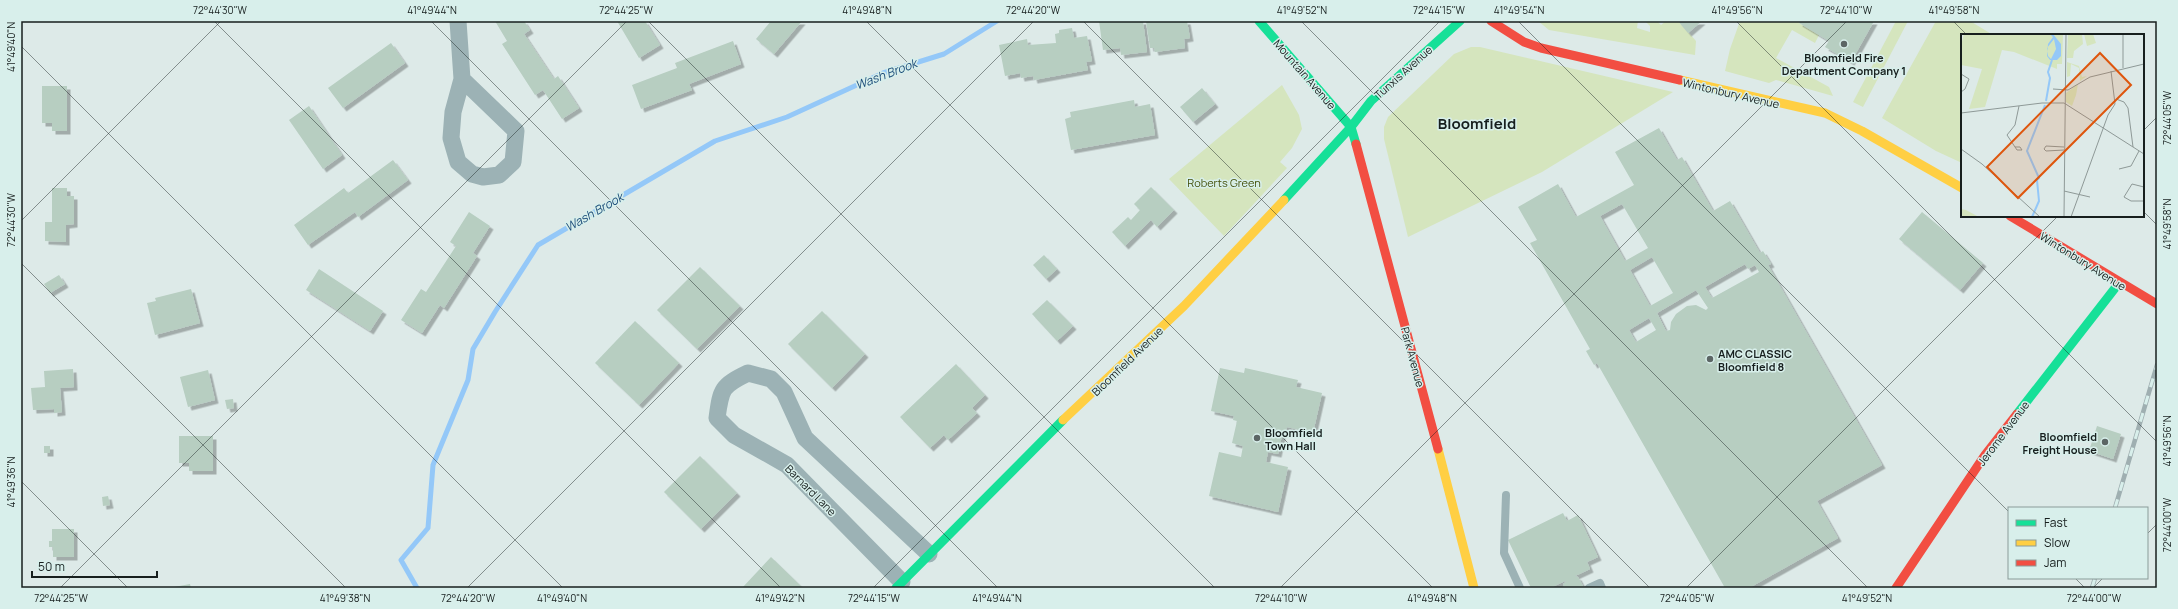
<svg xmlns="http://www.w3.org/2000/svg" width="2178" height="609" font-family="Manrope,sans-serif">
<defs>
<filter id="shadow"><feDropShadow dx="3.5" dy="3.5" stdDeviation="0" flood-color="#0004"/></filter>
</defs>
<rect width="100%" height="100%" fill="#ddeae8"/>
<g fill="#d5e5be">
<polygon points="1538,21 1638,21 1637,28 1650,32 1650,26 1645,21 1657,21 1661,25 1666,21 1678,21 1696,41 1695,55 1549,30"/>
<polygon points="1740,21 1800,21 1799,23 1819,35 1815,43 1792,30 1776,58 1829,87 1833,96 1776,80 1769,83 1725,71 1730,49"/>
<polygon points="1896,21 1908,21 1863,107 1853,102"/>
<polygon points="1936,21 1970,21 1993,35 1962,35 1962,163 1936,151 1882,118"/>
<polygon points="1471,47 1480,47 1673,92 1542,172 1408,237 1384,139 1384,127 1388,117 1454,54"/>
<polygon points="1282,85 1299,115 1302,129 1292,148 1280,162 1287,168 1224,236 1169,179"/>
</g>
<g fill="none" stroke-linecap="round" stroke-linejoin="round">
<polyline stroke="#94c8f8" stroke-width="5" points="417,588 401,560 428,528 433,465 468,380 473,349 495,312 538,245 715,141 787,117 883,73 944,54 997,21"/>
</g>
<g fill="#b7cec1" fill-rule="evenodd" filter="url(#shadow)">
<polygon points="495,21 524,21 530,30 524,34 554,79 558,76 579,108 562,119 543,90 535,95 502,44 507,41"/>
<polygon points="617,21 645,21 660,45 639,58"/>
<polygon points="771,21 802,21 774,54 756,39"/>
<polygon points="1099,21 1143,21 1147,52 1121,55 1120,48 1103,50"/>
<polygon points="1146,21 1187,21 1190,38 1184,39 1185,48 1155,52 1154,48 1150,48"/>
<polygon points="1678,21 1702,21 1688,33"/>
<polygon points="1800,21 1874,21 1851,62 1825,47 1829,41 1799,23"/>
<polygon points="1072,28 1074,38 1087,36 1092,61 1086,62 1088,70 1034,80 1033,76 1021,78 1020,73 1005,76 999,45 1027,39 1028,45 1056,43 1055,34 1059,33 1059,30"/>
<polygon points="733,41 741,64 689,84 692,90 641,109 632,85 677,68 675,63"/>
<polygon points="391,43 405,63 343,108 328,88"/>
<polygon points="42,86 67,86 67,131 52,131 52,123 42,123"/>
<polygon points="1202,88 1215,104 1193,122 1180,107"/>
<polygon points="1134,100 1135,107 1150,104 1155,135 1071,150 1065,119 1071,117 1070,112"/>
<polygon points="309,106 342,155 323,169 289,120"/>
<path d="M 1659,128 L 1677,160 L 1682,157 L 1713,211 L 1730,201 L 1760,253 L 1763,251 L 1771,264 L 1768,265 L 1882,465 L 1817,501 L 1838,538 L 1749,588 L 1725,588 L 1597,363 L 1594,365 L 1586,351 L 1590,349 L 1530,243 L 1537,240 L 1518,207 L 1558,184 L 1576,217 L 1634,185 L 1615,152 ZM 1622,204 L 1648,248 L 1625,261 L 1600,216 ZM 1652,257 L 1673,293 L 1650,306 L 1630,270 ZM 1745,264 L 1748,269 L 1755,265 L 1759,272 L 1712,298 L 1705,287 ZM 1696,290 L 1708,308 L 1706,310 L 1696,305 L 1687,306 L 1676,314 L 1671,322 L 1670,330 L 1666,331 L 1657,313 ZM 1649,318 L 1656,330 L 1636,342 L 1629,330 Z"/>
<polygon points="393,160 408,180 358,217 355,212 308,245 294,225 344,188 348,193"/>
<polygon points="1151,187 1174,210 1157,227 1151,220 1125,246 1112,232 1128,217 1131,220 1140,210 1134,204"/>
<polygon points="52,188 67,188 67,196 74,196 74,224 66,225 66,242 45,241 45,222 52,222"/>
<polygon points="469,212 490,226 473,253 477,256 444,308 440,305 422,333 401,320 421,289 426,292 456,246 450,242"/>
<polygon points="1922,212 1983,263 1960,290 1899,239"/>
<polygon points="1044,255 1057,269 1046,279 1033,265"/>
<polygon points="700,267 740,306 697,349 657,310"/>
<polygon points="319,269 383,311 370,331 306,290"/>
<polygon points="59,275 65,284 50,293 44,284"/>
<polygon points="191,289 200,323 155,335 147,303 156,301 155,298"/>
<polygon points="1047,300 1073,326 1057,341 1032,314"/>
<polygon points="822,311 865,354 832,388 788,344"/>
<polygon points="635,321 679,363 639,405 595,363"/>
<polygon points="956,364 985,395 972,408 977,413 948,440 944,435 930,448 900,417"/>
<polygon points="1220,368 1244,373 1245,368 1298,380 1296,387 1322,393 1313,433 1287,427 1286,432 1283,431 1278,454 1268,452 1266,462 1288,467 1278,512 1209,496 1219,452 1241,457 1243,446 1232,443 1237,421 1233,420 1234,416 1211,411"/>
<polygon points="73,369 74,387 60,388 62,412 54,413 54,409 33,410 31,388 45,387 44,371"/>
<polygon points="208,370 215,400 188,407 180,377"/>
<polygon points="233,399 234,408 227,409 225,400"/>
<polygon points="2097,426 2121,434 2113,459 2089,451"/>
<polygon points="179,436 213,436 213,471 189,471 189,463 179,463"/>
<rect x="44" y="446" width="6" height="7"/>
<polygon points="700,456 737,493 701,529 664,492"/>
<polygon points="108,496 110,505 103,506 102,497"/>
<polygon points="1563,513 1567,521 1578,515 1598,557 1587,562 1590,569 1575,576 1578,577 1584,588 1565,588 1563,584 1566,582 1565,581 1550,588 1531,588 1508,540"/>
<polygon points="52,529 74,529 74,557 53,557 53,547 49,547 49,541 52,541"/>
<polygon points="771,557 802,587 742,588"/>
<polygon points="190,584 191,588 174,588 174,587"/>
</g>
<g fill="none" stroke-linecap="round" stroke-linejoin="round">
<g stroke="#9cb2b5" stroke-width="8">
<polyline points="1506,495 1504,553 1520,588"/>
<polyline points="1589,588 1600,583 1602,588"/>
</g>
<g stroke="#9cb2b5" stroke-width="17">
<polyline points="458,21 462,79 453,112 451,138 458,162 472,174 483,177 499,175 513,162 516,131 462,79"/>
<path d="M 902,582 L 787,465 L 734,435 L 717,418 C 721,389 721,386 748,373 L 771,379 L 784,392 L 805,438 L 929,554"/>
</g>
<g stroke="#16e098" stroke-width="9">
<polyline points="1259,21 1351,127 1356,144"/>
<polyline points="1284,200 1351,127 1371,101 1460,21"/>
<polyline points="2017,414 2119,283"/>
<polyline points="896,588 1063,420"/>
</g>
<g stroke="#ffcf43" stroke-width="9">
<polyline points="1680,80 1825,113 1862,131 1962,188"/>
<polyline points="1063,420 1184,306 1284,200"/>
<polyline points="1438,449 1474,588"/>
</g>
<g stroke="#f24e42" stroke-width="9">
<polyline points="1491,21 1524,42 1541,48 1680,80"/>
<polyline points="1356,144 1438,449"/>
<polyline points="2010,216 2157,304"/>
<polyline points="1896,588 1985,455 2017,414"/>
</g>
<defs>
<g id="rail">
<polyline points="2115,508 2157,365"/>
<polyline points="2092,588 2095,578"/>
</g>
</defs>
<use href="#rail" stroke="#9fafb1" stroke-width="4.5"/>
<use href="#rail" stroke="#d8efeb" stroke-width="3" stroke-dasharray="9" stroke-linecap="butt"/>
</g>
<path fill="none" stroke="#171f1e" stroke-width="1" stroke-opacity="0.45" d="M 214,21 L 781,588M 431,21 L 998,588M 648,21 L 1215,588M 866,21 L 1433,588M 1083,21 L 1650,588M 1301,21 L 1868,588M 1518,21 L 2009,512M 1736,21 L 2157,442M 1953,21 L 1967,35M 21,46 L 563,588M 2143,131 L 2157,117M 2143,211 L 2157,225M 21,221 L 221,21M 21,263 L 346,588M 21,481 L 128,588M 2147,534 L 2157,524M 2075,578 L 2085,588M 60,588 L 627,21M 467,588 L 1034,21M 873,588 L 1440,21M 1280,588 L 1847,21M 1686,588 L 2058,216M 2093,588 L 2103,578"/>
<g fill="#5c6665" stroke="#d8efeb" stroke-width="1.5">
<circle cx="1844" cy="44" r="4"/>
<circle cx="1710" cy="359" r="4"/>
<circle cx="1257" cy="438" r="4"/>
<circle cx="2105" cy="442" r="4"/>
</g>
<g text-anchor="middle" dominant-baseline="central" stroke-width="3" stroke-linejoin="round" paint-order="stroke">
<g font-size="11" font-weight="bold" fill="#171f1e" stroke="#d8efeb" text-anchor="start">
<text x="1844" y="57" text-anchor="middle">Bloomfield Fire<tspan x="1844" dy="13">Department Company 1</tspan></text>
<text x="1718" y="353">AMC CLASSIC<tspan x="1718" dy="13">Bloomfield 8</tspan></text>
<text x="1265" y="432">Bloomfield<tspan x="1265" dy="13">Town Hall</tspan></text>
<text x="2097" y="436" text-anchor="end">Bloomfield<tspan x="2097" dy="13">Freight House</tspan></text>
</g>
<g font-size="11" fill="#171f1e" stroke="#d8efeb">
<text transform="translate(1403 72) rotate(-42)">Tunxis Avenue</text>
<text transform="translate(1305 74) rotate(49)">Mountain Avenue</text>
<text transform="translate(1731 93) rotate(13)">Wintonbury Avenue</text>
<text transform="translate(2083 261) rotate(32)">Wintonbury Avenue</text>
<text transform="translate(1413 357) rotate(75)">Park Avenue</text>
<text transform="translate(1127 361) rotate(-44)">Bloomfield Avenue</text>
<text transform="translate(2003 433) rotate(-53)">Jerome Avenue</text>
<text transform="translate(811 490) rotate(45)">Barnard Lane</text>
</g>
<g font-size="11" fill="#435008" stroke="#d8efeb">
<text x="1224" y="182">Roberts Green</text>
</g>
<g font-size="12" font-style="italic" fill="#1c4c79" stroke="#d8efeb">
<text transform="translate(886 74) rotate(-21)">Wash Brook</text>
<text transform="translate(594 212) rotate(-30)">Wash Brook</text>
</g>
<g font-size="15" font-weight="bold" fill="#171f1e" stroke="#d8efeb">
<text x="1477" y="123">Bloomfield</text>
</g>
</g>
<g transform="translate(1961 34)">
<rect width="183" height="183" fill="#ddeae8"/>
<path d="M 3,0 L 102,0 L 101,30 L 96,30 L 96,35 L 53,18 L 41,16 L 24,73 L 8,75 L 21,35 L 0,31 L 0,11 ZM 107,0 L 121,0 L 122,10 L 113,17 L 112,24 L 106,24 ZM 123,0 L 132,0 L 135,9 L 126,12 ZM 106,28 L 118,32 L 121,43 L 126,42 L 119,47 L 118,34 L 110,30 L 109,42 L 106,43 ZM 117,50 L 115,61 L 111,72 L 105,68 L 105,59 ZM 0,175 L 5,176 L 18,183 L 0,183 Z" fill="#d5e5be"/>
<path d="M 89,0 L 92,0 L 100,10 L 100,22 L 96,26 L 89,26 L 86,22 L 87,10 L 92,3 ZM 93,5 L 95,15 L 90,25 L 87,22 L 86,14 Z" fill="#94c8f8" fill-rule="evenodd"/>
<path fill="none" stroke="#94c8f8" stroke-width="2" d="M 85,67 L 89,44 L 87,38 L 91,26M 71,183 L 78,167 L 76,146 L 78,144 L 66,117 L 84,71"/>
<path fill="none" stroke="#8e9997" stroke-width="1" d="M 162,34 L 162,0M 0,40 L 8,45 L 4,55 L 0,58M 92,55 L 107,56 L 129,43 L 183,30M 155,65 L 163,68 L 167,74 L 172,113M 0,79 L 81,69 L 103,69 L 183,120M 54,113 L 59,113 L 61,116 L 56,116 L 46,101 L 54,91 L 58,72M 103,113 L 85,112 L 83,115 L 85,117 L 103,116M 0,115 L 21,130 L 79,183M 158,135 L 170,132 L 178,117M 183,153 L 171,150 L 163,163 L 170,167 L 183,167M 103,157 L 129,163M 103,183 L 105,0M 110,183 L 147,81 L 154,70 L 150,37"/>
<path fill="#de560d" fill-opacity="0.15" stroke="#de560d" stroke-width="2" d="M 139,19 L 170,51 L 57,164 L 26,133 Z"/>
<rect width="183" height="183" fill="none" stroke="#171f1e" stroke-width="2"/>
</g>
<rect width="2178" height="609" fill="none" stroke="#d8efeb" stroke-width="44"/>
<rect x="2008" y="507" width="140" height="72" fill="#d8efeb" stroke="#8b9c99"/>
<rect x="2016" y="520" width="20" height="6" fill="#16e098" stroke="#8b9c99"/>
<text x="2044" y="527" font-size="12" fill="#171f1e">Fast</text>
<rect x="2016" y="540" width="20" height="6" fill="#ffcf43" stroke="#8b9c99"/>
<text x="2044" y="547" font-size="12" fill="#171f1e">Slow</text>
<rect x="2016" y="560" width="20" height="6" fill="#f24e42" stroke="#8b9c99"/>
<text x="2044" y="567" font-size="12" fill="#171f1e">Jam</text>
<path d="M32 571v6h125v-6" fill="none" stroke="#171f1e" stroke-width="2"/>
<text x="38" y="571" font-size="12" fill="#171f1e" stroke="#d8efeb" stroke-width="3" paint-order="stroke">50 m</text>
<rect x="22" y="22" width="2134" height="565" fill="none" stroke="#171f1e" stroke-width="1.5"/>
<g font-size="10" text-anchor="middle" fill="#171f1e">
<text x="220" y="14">72°44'30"W</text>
<text x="432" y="14">41°49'44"N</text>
<text x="626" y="14">72°44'25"W</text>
<text x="867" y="14">41°49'48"N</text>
<text x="1033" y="14">72°44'20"W</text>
<text x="1302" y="14">41°49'52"N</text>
<text x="1439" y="14">72°44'15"W</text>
<text x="1519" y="14">41°49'54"N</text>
<text x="1737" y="14">41°49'56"N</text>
<text x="1846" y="14">72°44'10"W</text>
<text x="1954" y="14">41°49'58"N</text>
<text transform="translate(11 47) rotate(-90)" y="4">41°49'40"N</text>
<text transform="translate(2167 118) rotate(-90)" y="4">72°44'05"W</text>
<text transform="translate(11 220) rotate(-90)" y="4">72°44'30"W</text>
<text transform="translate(2167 224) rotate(-90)" y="4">41°49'58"N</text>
<text transform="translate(2167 441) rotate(-90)" y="4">41°49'56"N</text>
<text transform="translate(11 482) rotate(-90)" y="4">41°49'36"N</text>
<text transform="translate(2167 525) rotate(-90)" y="4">72°44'00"W</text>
<text x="61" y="602">72°44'25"W</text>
<text x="345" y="602">41°49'38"N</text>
<text x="468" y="602">72°44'20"W</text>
<text x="562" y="602">41°49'40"N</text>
<text x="780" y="602">41°49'42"N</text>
<text x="874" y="602">72°44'15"W</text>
<text x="997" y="602">41°49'44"N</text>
<text x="1281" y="602">72°44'10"W</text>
<text x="1432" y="602">41°49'48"N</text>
<text x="1687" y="602">72°44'05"W</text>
<text x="1867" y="602">41°49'52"N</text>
<text x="2094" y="602">72°44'00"W</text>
</g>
</svg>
